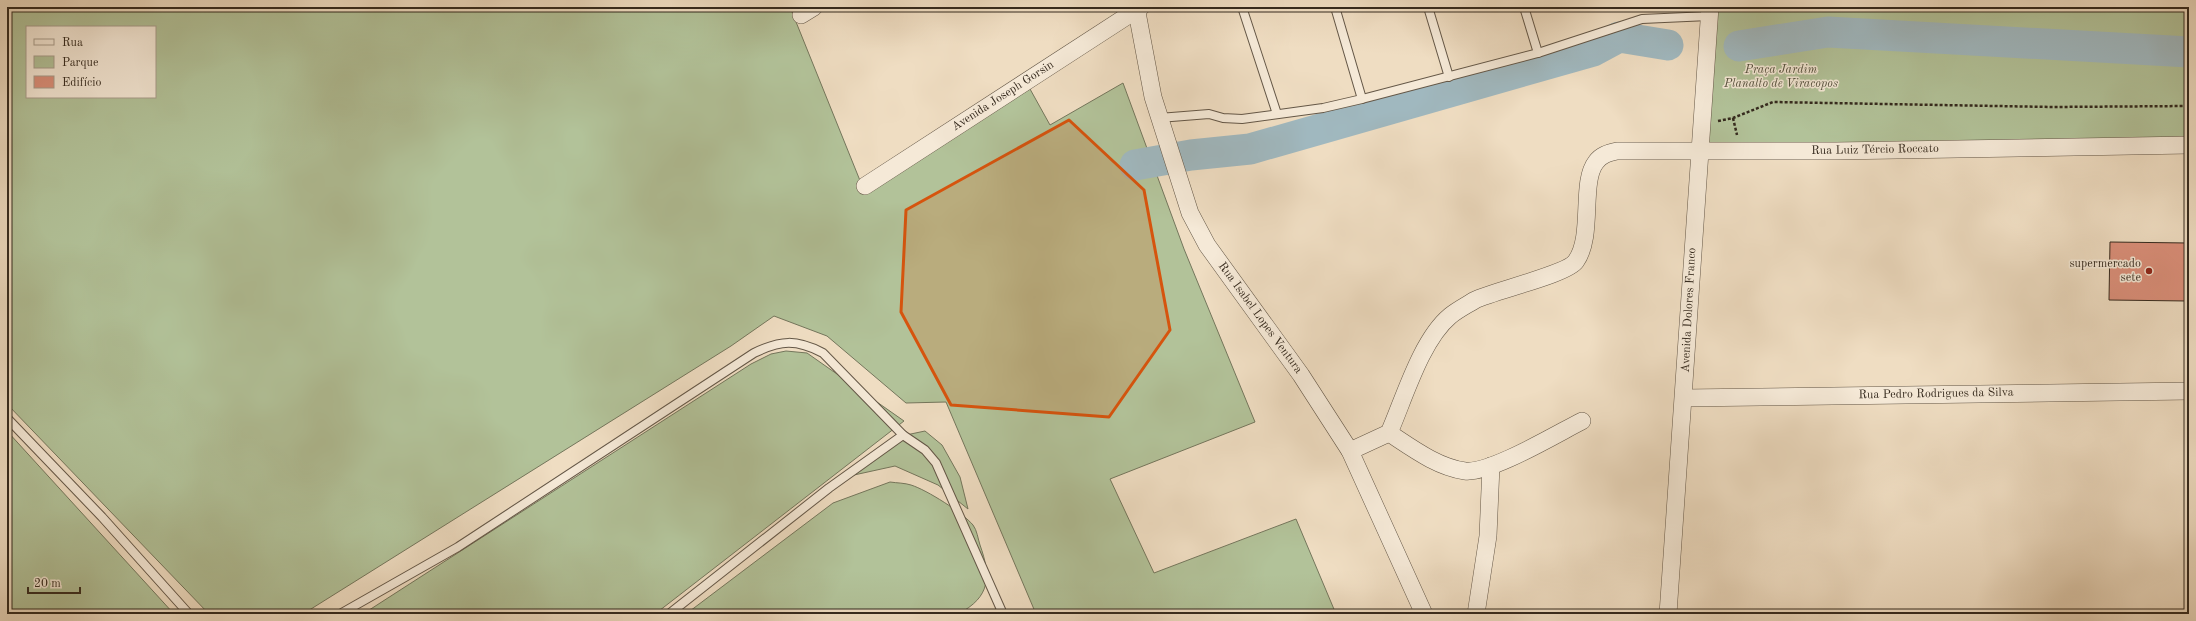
<svg xmlns="http://www.w3.org/2000/svg" width="2196" height="621" font-family="'Old Standard TT',serif">
<rect width="100%" height="100%" fill="#efddc2"/>
<filter id="stains"><feTurbulence type="fractalNoise" baseFrequency=".005" numOctaves="4"/><feColorMatrix values="0 0 0 0 .2 0 0 0 0 .09 0 0 0 0 .02 0 0 0 .5 -.17"/></filter>
<radialGradient id="worn" r=".72"><stop offset=".6" stop-color="#630" stop-opacity="0"/><stop offset="1" stop-color="#630" stop-opacity=".3"/></radialGradient>
<g fill="#b2c299" stroke="#74765c" fill-rule="evenodd">
<path d="M 7,7 L 790,7 L 863,188 L 1030,89 L 1050,125 L 1123,83 L 1184,249 L 1255,422 L 1110,479 L 1154,573 L 1296,519 L 1336,614 L 1036,614 L 946,402 L 906,403 L 827,336 L 774,316 L 731,346 L 303,614 L 209,614 L 7,404 ZM 27,27 L 155,27 L 155,97 L 27,97 Z"/>
<polygon points="1717,7 2189,7 2189,137 1706,146"/>
<polygon points="786,351 807,353 904,421 655,614 363,614 751,364 771,354"/>
<polygon points="7,431 174,614 7,614"/>
<polygon points="925,431 942,445 960,477 968,509 938,485 895,466 854,475 906,435"/>
<path d="M 890,482 C 897,483 905,483 911,485 C 927,490 963,513 973,525 C 977,530 978,539 980,545 C 991,576 991,597 958,614 L 686,614 L 833,503 Z"/>
</g>
<g fill="none" stroke-linecap="round" stroke-linejoin="round">
<g stroke="#a0b8bf" stroke-width="31">
<polyline points="1739,46 1828,32 2189,52"/>
<polyline points="1135,165 1191,155 1250,149 1593,51 1619,37 1668,45"/>
</g>
</g>
<polygon fill="#db8f7a" stroke="#352a1e" points="2110,242 2188,243 2187,301 2109,300"/>
<g fill="none" stroke-linecap="round" stroke-linejoin="round">
<defs>
<g id="lane">
<polyline points="1242,7 1277,114"/>
<polyline points="1335,7 1362,99"/>
<polyline points="1428,7 1449,77"/>
<polyline points="1524,7 1538,53"/>
<polyline points="1159,118 1209,114 1223,118 1242,119 1323,108 1362,99 1538,53 1642,19 1709,16"/>
<polyline points="7,418 102,517 189,614"/>
<path d="M 340,614 L 458,547 L 754,353 C 781,340 796,339 823,353 L 903,435 L 925,450 L 936,463 L 1003,614"/>
<polyline points="669,614 829,488 903,435"/>
</g>
<g id="street">
<polyline points="1136,7 1153,97 1190,213 1207,245 1301,375 1350,451 1424,614"/>
<polyline points="801,15 814,7"/>
<polyline points="865,186 1141,7"/>
<polyline points="1684,398 2189,391"/>
<path d="M 1389,433 C 1412,448 1437,467 1465,471 C 1490,474 1558,433 1582,421"/>
<path d="M 1350,451 L 1389,433 C 1404,399 1421,340 1450,316 C 1457,310 1467,305 1475,300 C 1493,291 1568,274 1576,261 C 1594,236 1580,182 1596,162 C 1601,155 1608,153 1617,151 L 1836,151 L 2189,145"/>
<polyline points="1476,614 1488,536 1491,466"/>
<polyline points="1668,614 1710,7"/>
</g>
</defs>
<use href="#lane" stroke="#645747" stroke-width="10"/>
<use href="#street" stroke="#645747" stroke-width="18"/>
<g stroke="#352a1e" stroke-width="2.5" stroke-dasharray="3 2" stroke-linecap="butt">
<polyline points="1733,118 1737,135"/>
<polyline points="1718,121 1733,118 1773,102 2052,107 2189,106"/>
</g>
<use href="#lane" stroke="#f5e9d7" stroke-width="8"/>
<use href="#street" stroke="#f5e9d7" stroke-width="17"/>
</g>
<path fill="#d6540e" fill-opacity="0.2" stroke="#d6540e" stroke-width="3" stroke-linejoin="round" d="M 1069,120 L 1144,190 L 1170,330 L 1109,417 L 951,405 L 901,312 L 906,210 Z"/>
<circle fill="#8f2418" stroke="#f5e9d7" stroke-width="1.5" cx="2149" cy="271" r="4"/>
<g text-anchor="middle" dominant-baseline="central" stroke-width="3" stroke-linejoin="round" paint-order="stroke">
<g font-size="12" font-style="italic" fill="#54503d" stroke="#f5e9d7">
<text x="1781" y="70">Praça Jardim<tspan x="1781" dy="14">Planalto de Viracopos</tspan></text>
</g>
<g font-size="12" fill="#352a1e" stroke="#f5e9d7">
<text transform="translate(1003 96) rotate(-33)">Avenida Joseph Gorsin</text>
<text transform="translate(1875 150) rotate(-1)">Rua Luiz Tércio Roccato</text>
<text transform="translate(1689 310) rotate(-87)">Avenida Dolores Franco</text>
<text transform="translate(1260 318) rotate(54)">Rua Isabel Lopes Ventura</text>
<text transform="translate(1936 394) rotate(-1)">Rua Pedro Rodrigues da Silva</text>
</g>
<g font-size="12" fill="#352a1e" stroke="#f5e9d7" text-anchor="end">
<text x="2141" y="264">supermercado<tspan x="2141" dy="14">sete</tspan></text>
</g>
</g>
<rect width="2196" height="621" fill="none" stroke="#efddc2" stroke-width="24"/>
<rect x="8" y="8" width="2180" height="605" fill="none" stroke="#352a1e" stroke-width="2"/>
<rect x="12" y="12" width="2172" height="597" fill="none" stroke="#352a1e"/>
<rect x="26" y="26" width="130" height="72" fill="#f5e9d7" stroke="#a89d8d"/>
<rect x="34" y="39" width="20" height="6" fill="#f5e9d7" stroke="#a89d8d"/>
<text x="62" y="46" font-size="12" fill="#352a1e">Rua</text>
<rect x="34" y="56" width="20" height="12" fill="#b2c299" stroke="#a89d8d"/>
<text x="62" y="66" font-size="12" fill="#352a1e">Parque</text>
<rect x="34" y="76" width="20" height="12" fill="#db8f7a" stroke="#a89d8d"/>
<text x="62" y="86" font-size="12" fill="#352a1e">Edifício</text>
<path d="M28 587v6h52v-6" fill="none" stroke="#352a1e" stroke-width="2"/>
<text x="34" y="587" font-size="12" fill="#352a1e" stroke="#f5e9d7" stroke-width="3" paint-order="stroke">20 m</text>
<rect width="100%" height="100%" filter="url(#stains)"/>
<rect width="100%" height="100%" fill="url(#worn)"/>
</svg>
